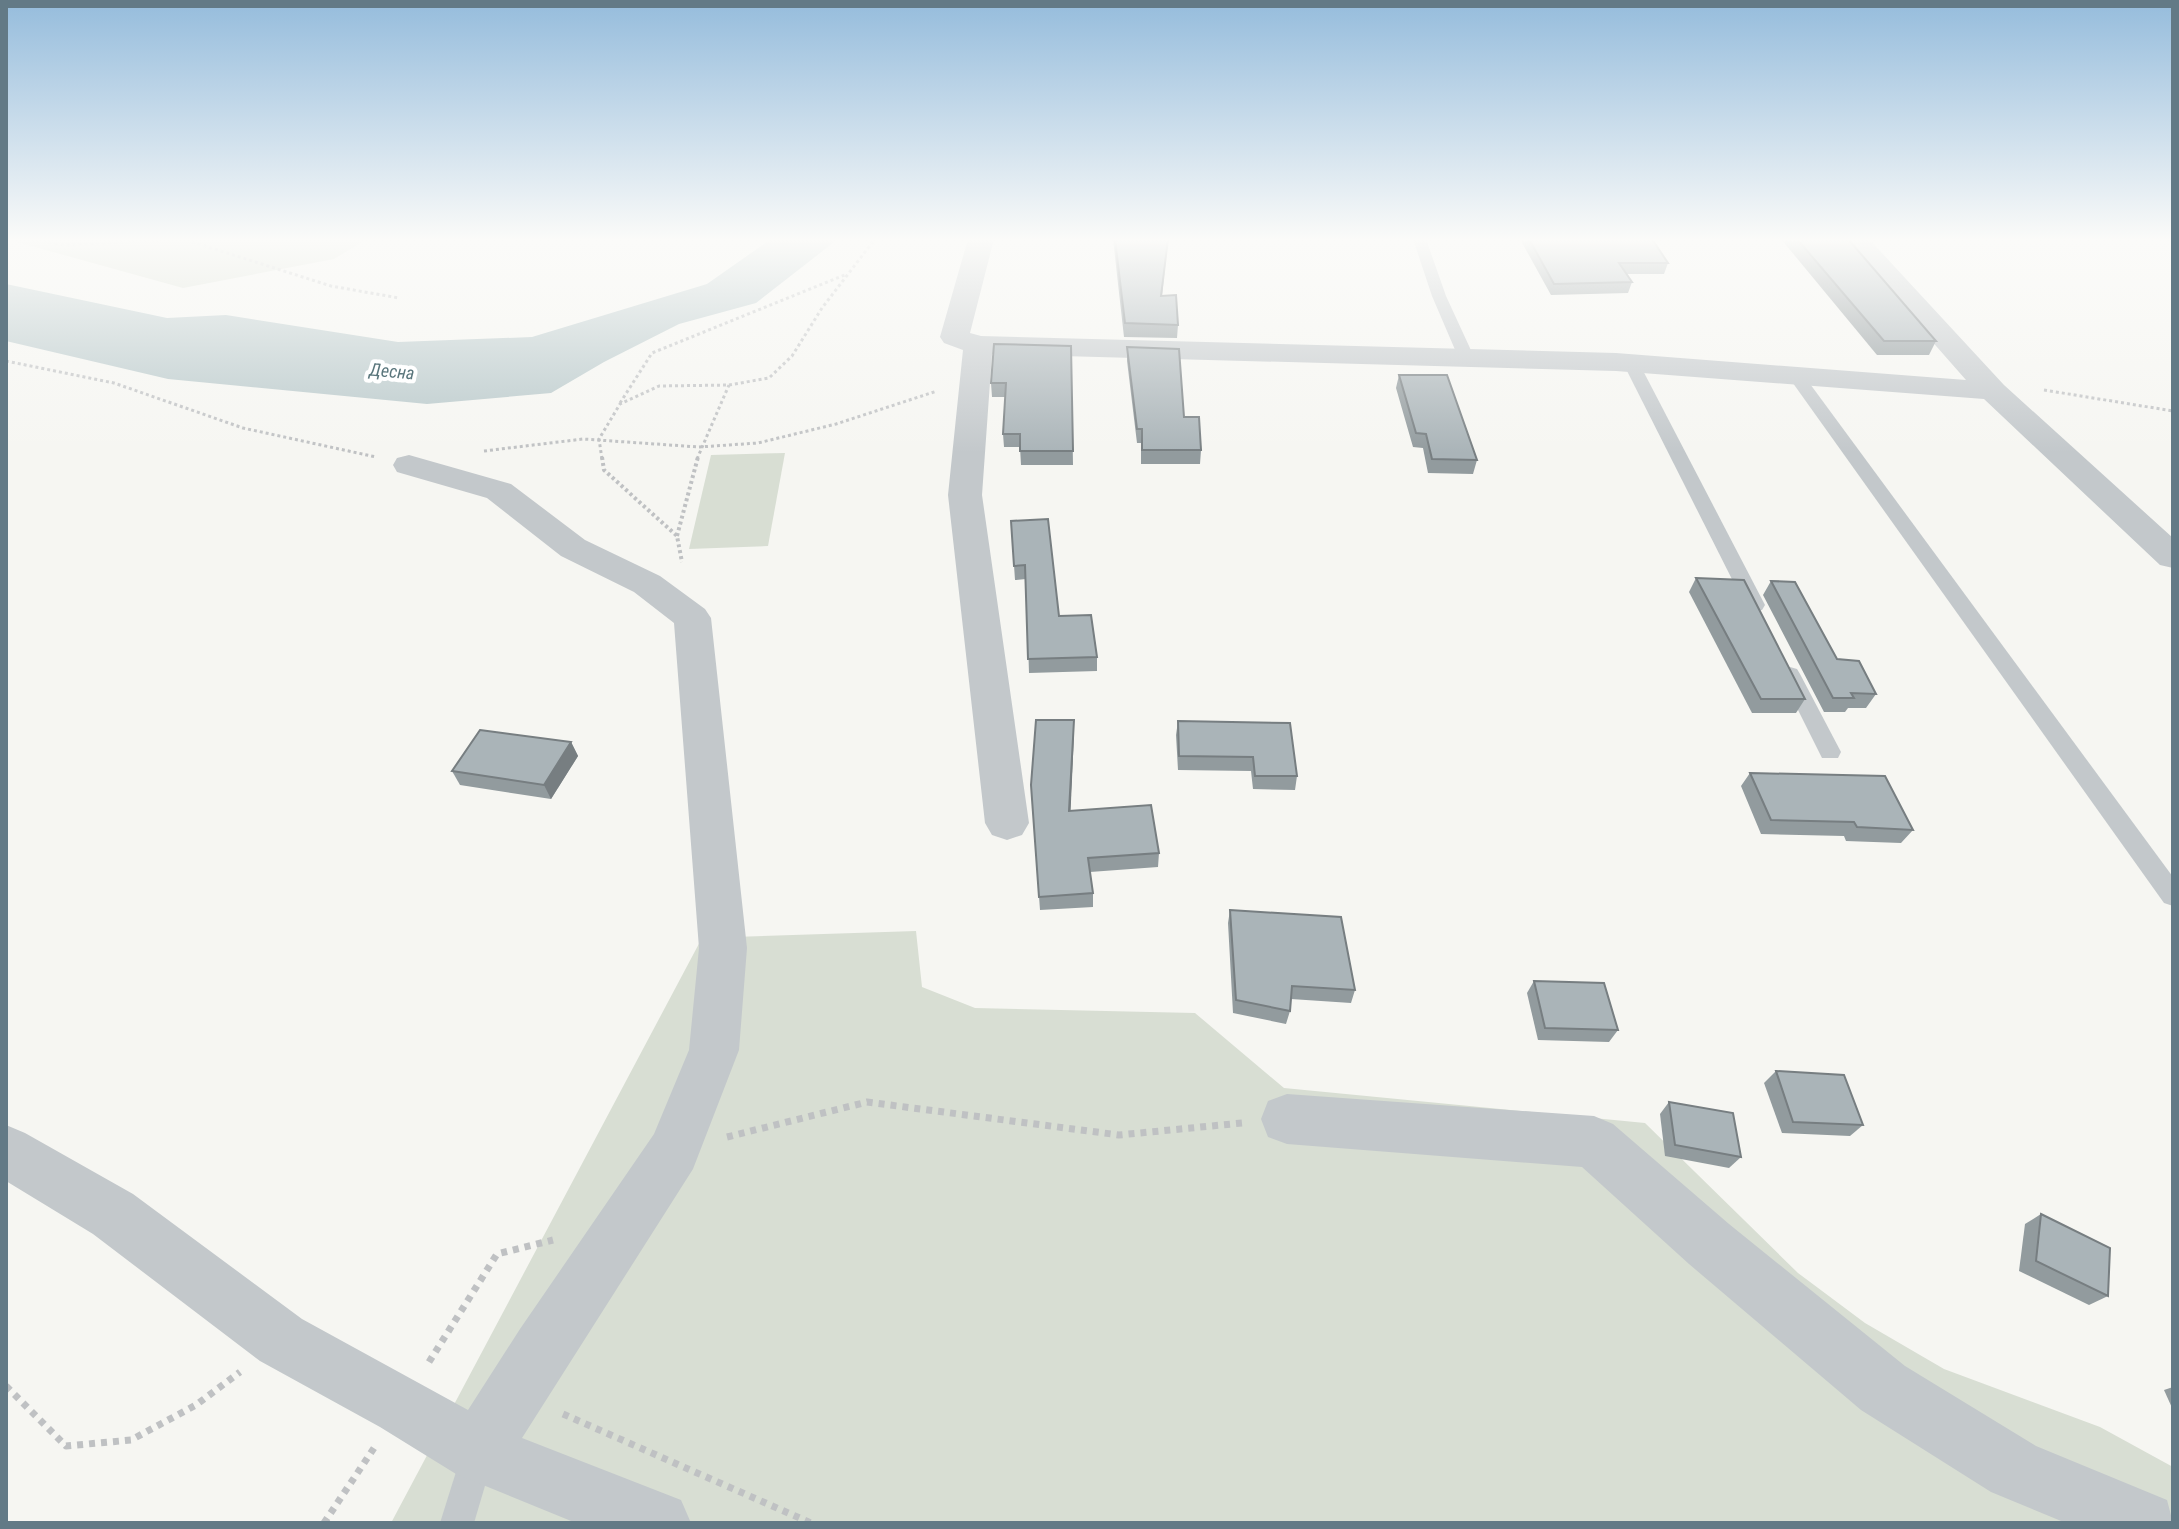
<svg xmlns="http://www.w3.org/2000/svg" width="2179" height="1529" font-family="'Roboto Condensed',sans-serif">
<rect width="100%" height="100%" fill="#f6f6f2"/>
<g fill="#d8ded3">
<polygon points="6,239 367,239 334,259 183,288"/>
<polygon points="785,453 768,546 689,549 711,455"/>
<polygon points="916,931 922,987 975,1008 1195,1013 1284,1088 1645,1123 1798,1273 1865,1323 1944,1369 2100,1427 2173,1467 2173,1523 391,1523 702,938"/>
</g>
<polygon fill="#b8c8ca" points="771,239 838,239 756,303 679,324 604,362 551,393 427,404 168,379 6,341 6,284 167,318 226,315 398,342 532,337 707,284"/>
<g fill="none" stroke-linecap="round" stroke-linejoin="round">
<g stroke="#bfc1c3" stroke-width="3" stroke-dasharray="3 3" stroke-linecap="butt">
<polyline points="25,239 66,245 183,239 331,286 399,298"/>
<polyline points="6,361 114,383 243,428 376,457"/>
<polyline points="2044,390 2173,411"/>
<polyline points="620,403 652,353 847,274"/>
<polyline points="484,451 583,439 699,447 758,443 836,424 937,391"/>
<polyline points="602,459 599,439 620,404 659,386 729,385 769,378 792,356 822,308 875,239"/>
<polyline points="697,459 729,385"/>
</g>
<g stroke="#bfc1c3" stroke-width="4" stroke-dasharray="3 3" stroke-linecap="butt">
<polyline points="602,457 604,470 677,536 682,562"/>
<polyline points="677,536 698,457"/>
</g>
<g stroke="#bfc1c3" stroke-width="7" stroke-dasharray="6 6" stroke-linecap="butt">
<polyline points="727,1137 867,1102 1119,1135 1242,1123"/>
<polyline points="429,1362 497,1254 553,1240"/>
<polyline points="6,1386 66,1446 131,1440 196,1405 240,1372"/>
<polyline points="563,1414 811,1523"/>
<polyline points="324,1523 374,1448"/>
</g>
<g fill="#c3c8cb" fill-rule="evenodd">
<polygon points="1413,239 1426,239 1446,296 1475,359 1472,362 1462,362 1459,359 1432,296"/>
<polygon points="1631,358 1639,363 1765,605 1762,610 1755,611 1745,605 1623,363"/>
<polygon points="1796,371 1802,373 2173,877 2173,906 2164,903 1790,379 1788,376"/>
<polygon points="1790,667 1797,669 1800,674 1841,752 1838,758 1822,758 1780,674 1783,669"/>
<polygon points="478,1435 490,1440 495,1452 474,1523 440,1523 466,1440"/>
</g>
<g fill="#c3c8cb" fill-rule="evenodd">
<polygon points="968,239 994,239 970,333 981,336 1616,353 1966,380 1842,239 1869,239 2004,385 2173,538 2173,568 2160,565 1984,399 1616,371 992,354 982,495 1029,823 1022,835 1007,840 992,835 985,823 948,495 963,350 944,343 940,337"/>
<polygon points="409,455 511,484 585,540 660,576 705,609 711,618 747,948 739,1050 693,1169 522,1438 681,1500 691,1523 576,1523 456,1474 380,1427 260,1361 93,1234 6,1181 6,1125 25,1133 133,1194 302,1319 468,1410 520,1329 654,1134 689,1050 699,948 674,623 634,592 561,556 487,498 397,472 393,465 397,458"/>
<polygon points="1287,1094 1594,1116 1613,1124 1729,1224 1905,1366 2036,1446 2167,1500 2173,1523 2066,1523 1991,1492 1861,1410 1689,1264 1582,1167 1287,1144 1268,1137 1261,1119 1268,1101"/>
</g>
</g>
<g fill="#929b9e">
<polygon points="1113,239 1168,239 1162,296 1178,325 1177,338 1124,337"/>
<polygon points="1520,239 1652,239 1668,263 1664,274 1626,274 1632,282 1628,293 1551,295"/>
<polygon points="1781,239 1848,239 1936,341 1929,355 1877,355"/>
<polygon points="1071,346 1073,465 1021,465 1020,447 1004,447 1003,434 1006,397 992,397 991,383"/>
<polygon points="1127,347 1184,417 1201,450 1200,464 1141,464 1141,443 1137,443 1127,361"/>
<polygon points="1399,375 1477,460 1473,474 1428,473 1423,448 1413,447 1396,388"/>
<polygon points="1011,521 1059,616 1097,657 1097,671 1029,673 1026,579 1015,580"/>
<polygon points="1696,578 1805,699 1796,713 1752,713 1689,592"/>
<polygon points="1771,581 1837,659 1876,694 1866,708 1848,708 1845,712 1824,712 1763,595"/>
<polygon points="1074,720 1070,811 1159,853 1158,867 1090,872 1093,893 1093,907 1040,910 1031,785"/>
<polygon points="1178,721 1297,776 1295,790 1253,789 1251,771 1178,770 1176,735"/>
<polygon points="571,742 578,756 551,799 460,785 452,771"/>
<polygon points="1750,773 1913,830 1901,843 1846,841 1844,836 1761,834 1741,786"/>
<polygon points="1230,910 1355,990 1351,1003 1291,999 1290,1011 1286,1024 1233,1013 1228,923"/>
<polygon points="1534,981 1618,1030 1609,1042 1538,1040 1527,993"/>
<polygon points="1776,1071 1863,1125 1850,1136 1782,1133 1764,1083"/>
<polygon points="1669,1102 1741,1157 1729,1168 1665,1156 1660,1114"/>
<polygon points="2041,1214 2108,1296 2089,1305 2019,1271 2025,1224"/>
<polygon points="2173,1387 2173,1410 2164,1390"/>
</g>
<g fill="#777e81">
<polygon points="1074,720 1074,734 1070,824 1069,811"/>
<polygon points="571,742 578,756 551,799 544,785"/>
</g>
<g fill="#aab4b8" stroke="#777e81" stroke-width="2">
<polygon points="1115,239 1168,239 1161,296 1176,295 1178,325 1125,323"/>
<polygon points="1529,239 1652,239 1668,263 1619,263 1632,282 1554,284"/>
<polygon points="1797,239 1848,239 1936,341 1884,341"/>
<polygon points="994,344 1071,346 1073,451 1020,451 1020,434 1003,434 1006,383 991,383"/>
<polygon points="1127,347 1179,349 1184,417 1199,417 1201,450 1142,450 1142,429 1137,429"/>
<polygon points="1399,375 1447,375 1477,460 1432,459 1426,434 1416,433"/>
<polygon points="1048,519 1059,616 1091,615 1097,657 1028,659 1025,565 1014,566 1011,521"/>
<polygon points="1696,578 1744,580 1805,699 1761,699"/>
<polygon points="1771,581 1795,582 1837,659 1859,661 1876,694 1851,693 1854,698 1833,698"/>
<polygon points="1036,720 1074,720 1069,811 1151,805 1159,853 1088,858 1093,893 1039,897 1031,785"/>
<polygon points="1178,721 1290,723 1297,776 1255,776 1253,757 1179,756"/>
<polygon points="480,730 571,742 544,785 452,771"/>
<polygon points="1750,773 1885,776 1913,830 1857,827 1854,822 1771,820"/>
<polygon points="1230,910 1341,917 1355,990 1292,986 1290,1011 1236,1000"/>
<polygon points="1534,981 1604,983 1618,1030 1545,1028"/>
<polygon points="1776,1071 1844,1075 1863,1125 1793,1122"/>
<polygon points="1669,1102 1733,1113 1741,1157 1675,1145"/>
<polygon points="2041,1214 2110,1248 2108,1296 2036,1261"/>
</g>
<linearGradient id="sky" x2="0" y2="1"><stop stop-color="#95bcdc"/><stop offset="0.53" stop-color="#fbfbf9"/><stop offset="1" stop-color="#fbfbf9" stop-opacity="0"/></linearGradient>
<rect width="2179" height="453" fill="url(#sky)"/>
<g text-anchor="middle" dominant-baseline="central" stroke-width="8" stroke-linejoin="round" paint-order="stroke">
<g font-size="18" font-style="italic" fill="#5a767c" stroke="#fff">
<text transform="translate(392 371) rotate(5)">Десна</text>
</g>
</g>
<rect width="2179" height="1529" fill="none" stroke="#637a86" stroke-width="16"/>
</svg>
